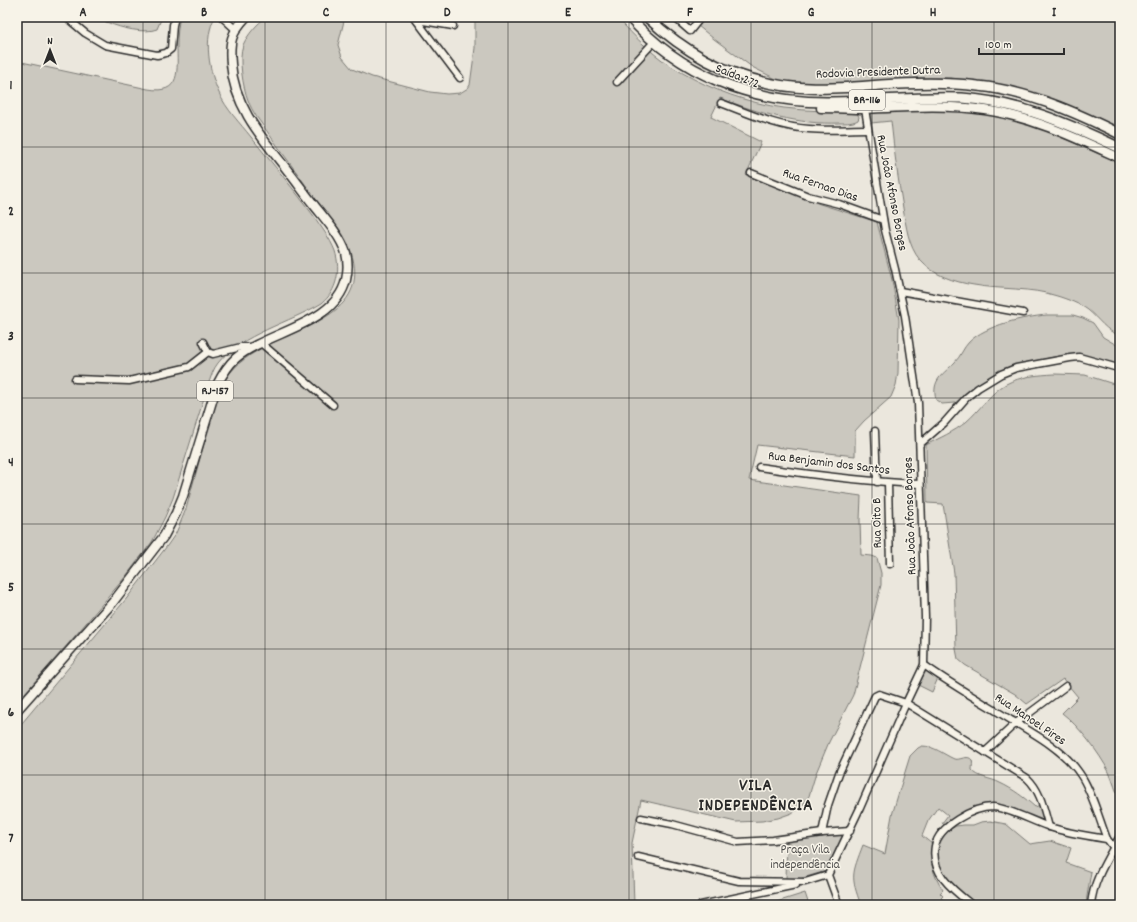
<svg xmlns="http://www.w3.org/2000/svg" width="1137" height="922" font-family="Dekko,sans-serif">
<rect width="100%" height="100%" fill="#ebe7dd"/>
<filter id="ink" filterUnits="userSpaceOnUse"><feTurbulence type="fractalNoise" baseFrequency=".025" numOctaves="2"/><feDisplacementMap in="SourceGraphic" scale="8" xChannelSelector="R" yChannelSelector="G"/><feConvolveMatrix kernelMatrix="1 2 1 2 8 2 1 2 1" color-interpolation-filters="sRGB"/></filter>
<g filter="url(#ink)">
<g fill="#cbc8bf" stroke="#7b7a75">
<path d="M 97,17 L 162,17 L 157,29 C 145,34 120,28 109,23 C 105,22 101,19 97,17 Z"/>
<path d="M 180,17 L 215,17 C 203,38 209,72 219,93 C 226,109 240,123 251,137 C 272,163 293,188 313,215 C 321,227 330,238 335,251 C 341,270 337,291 322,303 C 291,322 240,335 218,363 C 213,369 211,377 208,385 L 173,498 L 165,517 L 152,542 L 126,576 L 75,636 L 17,702 L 17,61 L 148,89 C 182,95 177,70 177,45 C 177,36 178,26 180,17 Z"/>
<path d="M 266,17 L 345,17 L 338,45 L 342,57 L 352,69 L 372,77 L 430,92 L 447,94 L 460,93 L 468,88 L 470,85 L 475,48 L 475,17 L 617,17 C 634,37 658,60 681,72 C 712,90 748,103 784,108 C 808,111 833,111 857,113 L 859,117 L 858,120 C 853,123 847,123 840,123 C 799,125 758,113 720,98 L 711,117 L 761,142 L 746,175 L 820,204 L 877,222 L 892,280 L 899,320 L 898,373 L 896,385 L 891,397 L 864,421 L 855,431 L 855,456 L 757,445 L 749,480 L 861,496 L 860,520 L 861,555 L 872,556 L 877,558 L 881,573 L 881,585 L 853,695 L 829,742 L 816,773 L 809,796 L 802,806 L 792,813 L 778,818 L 762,821 L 736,822 L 641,800 L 632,843 L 634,905 L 17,905 L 17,729 L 127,598 L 167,546 L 176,533 L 186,509 L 218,393 C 226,374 239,361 257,351 C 301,324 378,315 348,244 L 256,116 C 253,111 250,106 248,100 C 243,88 238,58 243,45 C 248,34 257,24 266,17 Z"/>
<polygon points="687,17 1120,17 1120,128 1091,115 989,83 951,78 918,78 860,85 794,84 778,80 752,67 714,39"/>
<path d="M 905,108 C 929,109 954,109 978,112 C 1028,119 1075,144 1120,163 L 1120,336 C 1106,331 1099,319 1088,310 C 1080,304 1067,299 1057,296 C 1030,287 1001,290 974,285 C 954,282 933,275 920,260 C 908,246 906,225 903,208 C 898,179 894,151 891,121 L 871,123 L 871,110 Z"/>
<path d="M 1047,315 L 1073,315 L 1083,318 L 1093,323 L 1103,337 L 1120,347 L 1120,366 L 1085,356 L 1072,355 L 1054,357 L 1014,365 L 997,372 L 980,383 L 955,403 L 942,404 L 936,400 C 931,379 943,375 955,362 C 961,356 963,348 969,342 C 986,325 1024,317 1047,315 Z"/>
<path d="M 1055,374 L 1085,375 L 1120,386 L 1120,800 C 1116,792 1113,781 1109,772 C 1100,754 1078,725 1062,713 L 1078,697 L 1063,679 L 1027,704 L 1015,694 L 965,665 L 958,659 L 956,649 L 954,573 L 943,504 L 927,503 L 926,445 C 939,438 954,432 966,422 C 979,411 991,392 1006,384 C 1021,376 1038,375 1055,374 Z"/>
<polygon points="926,669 938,678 932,692 918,685"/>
<path d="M 922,746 C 934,746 943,754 954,759 C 959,761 968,754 972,760 C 973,762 972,767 972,770 C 978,778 991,778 1000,783 C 1013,789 1025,798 1035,807 L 1040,805 L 1045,823 L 999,805 C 980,801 960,812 946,826 L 942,823 L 948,815 L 938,807 L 928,821 L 922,836 L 932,844 C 929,860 933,876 943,890 L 940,893 L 943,896 L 941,898 L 947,903 L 945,905 L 861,905 C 850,876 852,874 863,845 L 885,854 L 892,815 L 905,772 L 910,756 L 918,748 Z"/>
<polygon points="990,821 1006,824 1030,844 1050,841 1071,848 1066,863 1091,872 1087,896 1086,905 977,905 956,889 947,879 940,865 937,854 938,844 940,839 946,832 956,826 964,825 973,825 981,822"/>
<polygon points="844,833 826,871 796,880 786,880 787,841"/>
<polygon points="805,893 809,905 767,905"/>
</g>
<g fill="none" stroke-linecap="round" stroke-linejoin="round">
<defs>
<g id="minor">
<polyline points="66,17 85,33 105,45 157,55 166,53 171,49 173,25 175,17"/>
<polyline points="222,17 235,29"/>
<polyline points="414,17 460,78"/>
<polyline points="674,17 690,31 698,21"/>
<polyline points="417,20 453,26"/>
<polyline points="617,82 652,44"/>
<path d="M 721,103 C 750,114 778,127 809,129 C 828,131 848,129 867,129"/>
<polyline points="751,173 808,196 839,204 883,220"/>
<polyline points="900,291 1023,313"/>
<polyline points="203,342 208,352 213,354 241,347 253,347"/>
<polyline points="261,343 333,405"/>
<polyline points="75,379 129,381 189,367 208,352"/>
<polyline points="875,431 877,482"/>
<polyline points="920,444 944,423 967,397 978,388 1001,374 1016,368 1070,358 1079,357 1118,368"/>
<path d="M 759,467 C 813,475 866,482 920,484"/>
<polyline points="888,483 890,564"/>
<path d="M 924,665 C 952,685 982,702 1011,720 C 1035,734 1065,751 1080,774 C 1092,791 1099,819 1107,839"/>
<polyline points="985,752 1016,723 1066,686"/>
<polyline points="641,818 672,824 738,842 773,840 822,833 850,831"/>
<path d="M 822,833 L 828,805 L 839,773 L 875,696 L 879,694 L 906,703 L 1027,778 C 1041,791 1044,810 1049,827"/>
<polyline points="638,857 739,881 805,882 828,875"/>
<polyline points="701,905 796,885"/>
<polyline points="839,905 828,875 860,808 906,703 924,665 925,617 918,403 905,316 895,269 885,230 865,109"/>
<path d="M 972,905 C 953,890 930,873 935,846 C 939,826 973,807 993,807 C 1008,808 1032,821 1047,826 C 1066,833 1087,836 1107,839 L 1114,848"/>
<path d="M 1091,905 C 1093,880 1108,858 1120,836"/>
</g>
<g id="major">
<path d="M 821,108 C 836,108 851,109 866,109 C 906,107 946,104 985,110 C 1033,117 1076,138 1120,158"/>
<path d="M 17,710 L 113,602 L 164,536 L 176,513 L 183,496 L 217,385 C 222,375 228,365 236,358 C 268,331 335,325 346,280 C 348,271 348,261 346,253 C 340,235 325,219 314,205 C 305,194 297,182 288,171 C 263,139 234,107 231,64 C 229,42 231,33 246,17"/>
</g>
<g id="highway">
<path d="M 629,17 C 680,74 750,102 826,102 C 871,102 917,96 962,98 C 1019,102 1069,124 1120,148"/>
<path d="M 647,17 C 692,59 746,86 809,88 C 833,89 857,87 881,85 C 913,83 946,82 978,86 C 1028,91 1075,112 1120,134"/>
</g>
</defs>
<use href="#minor" stroke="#2b2b2b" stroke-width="9"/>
<use href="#major" stroke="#2b2b2b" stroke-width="11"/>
<use href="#highway" stroke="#2b2b2b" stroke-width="12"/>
<use href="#minor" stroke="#f7f3e8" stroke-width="6"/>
<use href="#major" stroke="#f7f3e8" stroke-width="8"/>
<use href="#highway" stroke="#f7f3e8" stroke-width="9"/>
</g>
</g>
<path fill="none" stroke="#2b2b2b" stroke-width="1" stroke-opacity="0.55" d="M 143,17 L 143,905M 265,17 L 265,905M 386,17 L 386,905M 508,17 L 508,905M 629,17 L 629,905M 751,17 L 751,905M 872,17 L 872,905M 994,17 L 994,905M 17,147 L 1120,147M 17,273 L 1120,273M 17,398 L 1120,398M 17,524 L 1120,524M 17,649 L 1120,649M 17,775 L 1120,775"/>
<g text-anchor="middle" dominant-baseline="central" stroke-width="3" stroke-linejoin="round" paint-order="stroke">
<g fill="#f7f3e8" stroke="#686764" stroke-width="1">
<rect x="849" y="90" width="36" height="20" rx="3"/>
<rect x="197" y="381" width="36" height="20" rx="3"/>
</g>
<g font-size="12" font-weight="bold" fill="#2b2b2b">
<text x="867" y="100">BR-116</text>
<text x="215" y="391">RJ-157</text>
</g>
<g font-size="13" fill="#2b2b2b" stroke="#f7f3e8">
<text transform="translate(878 73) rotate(-2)">Rodovia Presidente Dutra</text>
<text transform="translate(737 77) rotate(22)">Saída 272</text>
<text transform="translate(820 186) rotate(19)">Rua Fernao Dias</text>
<text transform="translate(891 193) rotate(79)">Rua João Afonso Borges</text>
<text transform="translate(829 464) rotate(7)">Rua Benjamin dos Santos</text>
<text transform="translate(911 516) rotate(-92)">Rua João Afonso Borges</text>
<text transform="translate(878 523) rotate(-91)">Rua Oito B</text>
<text transform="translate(1030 720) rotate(34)">Rua Manoel Pires</text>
</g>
<g font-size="13" fill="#535250" stroke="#f7f3e8">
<text x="805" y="850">Praça Vila<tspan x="805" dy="15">independência</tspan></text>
</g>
<g font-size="17" font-weight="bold" letter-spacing="1" fill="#2b2b2b" stroke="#f7f3e8">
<text x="756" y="787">VILA<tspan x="756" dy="20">INDEPENDÊNCIA</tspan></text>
</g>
</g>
<rect width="1137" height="922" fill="none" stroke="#f7f3e8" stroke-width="44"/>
<g transform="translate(50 50)" stroke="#f7f3e8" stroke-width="3" paint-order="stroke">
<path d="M0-3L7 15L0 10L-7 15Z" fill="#2b2b2b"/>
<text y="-6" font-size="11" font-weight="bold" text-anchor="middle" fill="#2b2b2b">N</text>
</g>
<path d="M979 48v6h85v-6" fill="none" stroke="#2b2b2b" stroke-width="2"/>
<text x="985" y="48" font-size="12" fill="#2b2b2b" stroke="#f7f3e8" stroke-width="3" paint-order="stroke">100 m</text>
<rect x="22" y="22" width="1093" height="878" fill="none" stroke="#2b2b2b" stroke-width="1.5"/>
<g font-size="13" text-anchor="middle" font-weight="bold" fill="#2b2b2b">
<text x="83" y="16">A</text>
<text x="204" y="16">B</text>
<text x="326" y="16">C</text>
<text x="447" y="16">D</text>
<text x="568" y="16">E</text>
<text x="690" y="16">F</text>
<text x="811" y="16">G</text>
<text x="933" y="16">H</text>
<text x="1054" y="16">I</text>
<text x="11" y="89">1</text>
<text x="11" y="215">2</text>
<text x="11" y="340">3</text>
<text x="11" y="466">4</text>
<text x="11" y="591">5</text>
<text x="11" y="716">6</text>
<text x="11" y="842">7</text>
</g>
</svg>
